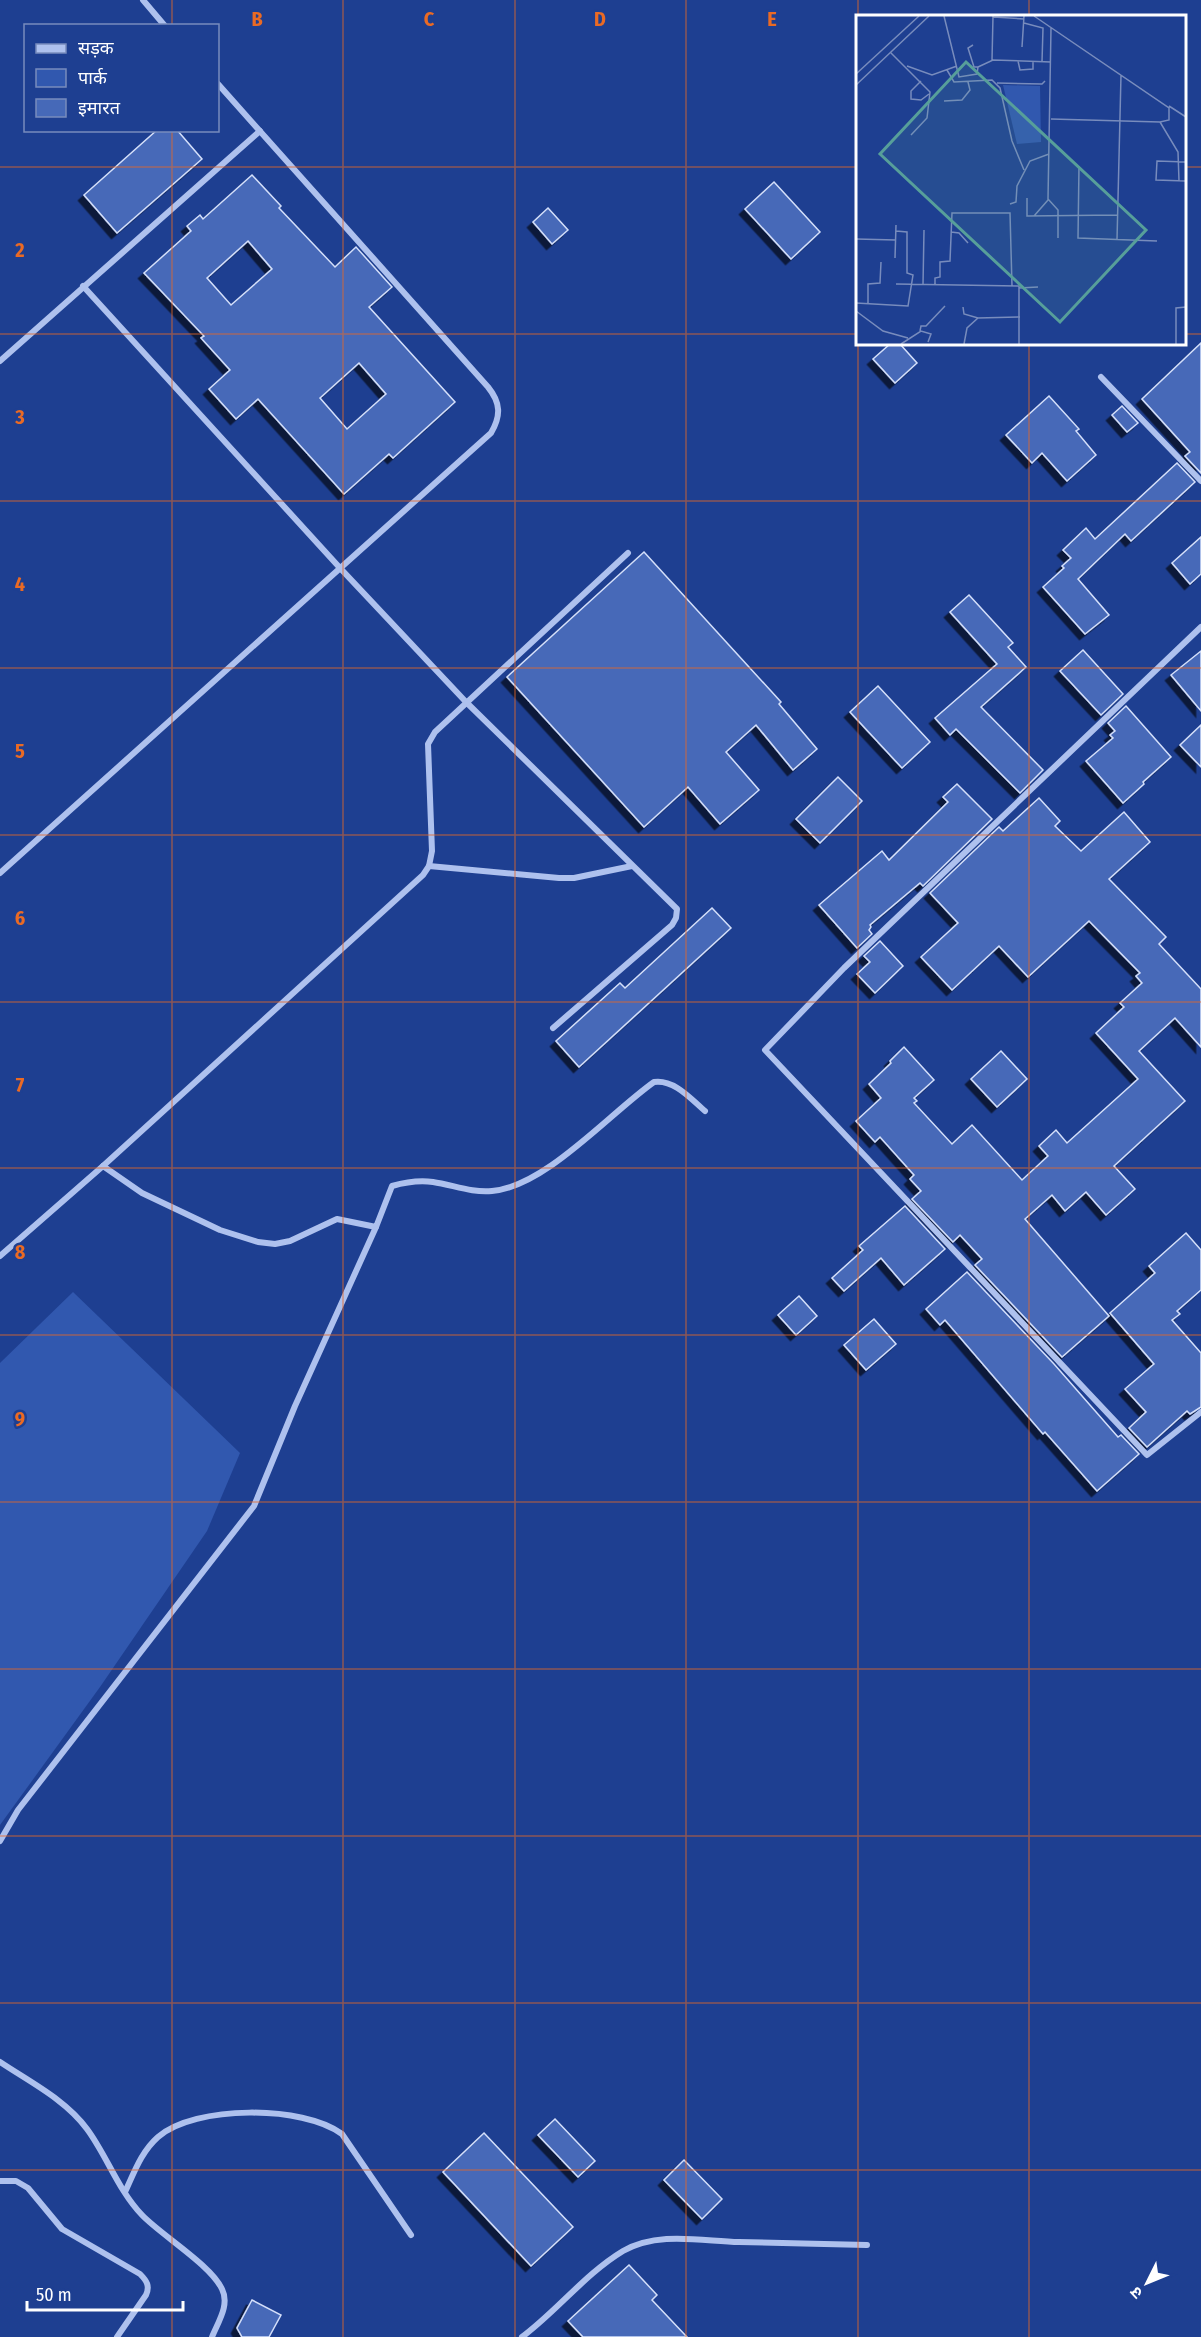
<svg xmlns="http://www.w3.org/2000/svg" width="1201" height="2337" font-family="'Fira Sans Condensed','Noto Sans Devanagari',sans-serif">
<defs>
<filter id="shadow"><feDropShadow dx="-5.5" dy="5.5" stdDeviation="0" flood-color="#0009"/></filter>
</defs>
<rect width="100%" height="100%" fill="#1e3f91"/>
<polygon fill="#3158af" points="73,1292 240,1453 207,1531 100,1687 0,1825 0,1363"/>
<g fill="#4669b8" stroke="#d4dffa" stroke-width="1.5" fill-rule="evenodd" filter="url(#shadow)">
<polygon points="157,130 177,130 202,159 117,233 84,195"/>
<path d="M 252,175 L 281,206 L 279,208 L 335,267 L 356,247 L 392,287 L 369,307 L 455,402 L 393,458 L 389,454 L 344,494 L 258,399 L 236,419 L 209,389 L 230,370 L 201,338 L 204,336 L 144,273 L 191,231 L 187,226 L 200,215 L 203,219 ZM 248,241 L 272,269 L 231,305 L 207,278 ZM 359,363 L 386,394 L 347,429 L 320,398 Z"/>
<polygon points="774,182 820,232 791,259 745,209"/>
<polygon points="548,208 568,230 552,244 533,222"/>
<polygon points="1201,343 1201,473 1185,456 1190,452 1142,399"/>
<polygon points="890,344 900,344 917,363 895,383 873,359"/>
<polygon points="1049,396 1079,429 1076,431 1096,455 1067,481 1042,453 1032,463 1006,435"/>
<polygon points="1122,406 1138,423 1127,432 1112,415"/>
<polygon points="1177,463 1195,482 1131,541 1125,534 1078,579 1109,615 1085,634 1043,587 1064,568 1062,566 1071,558 1063,550 1086,528 1095,539"/>
<polygon points="1201,537 1201,574 1190,584 1172,563"/>
<polygon points="644,552 781,702 779,704 817,749 793,770 756,725 726,752 759,790 720,824 688,787 644,827 507,677"/>
<polygon points="969,595 1013,643 1008,647 1026,667 981,707 1043,770 1020,793 956,729 950,735 935,718 997,664 950,612"/>
<polygon points="1083,650 1123,694 1101,715 1060,671"/>
<polygon points="1201,651 1201,711 1171,675"/>
<polygon points="878,686 930,742 902,768 850,712"/>
<polygon points="1126,706 1171,757 1143,782 1144,784 1123,803 1086,761 1113,738 1110,735 1115,731 1108,723"/>
<polygon points="1201,725 1201,767 1180,745"/>
<polygon points="838,777 862,801 820,843 796,819"/>
<polygon points="957,784 992,819 923,886 920,883 870,925 871,927 869,930 872,934 857,948 819,905 882,851 889,860 948,802 943,797"/>
<polygon points="1039,798 1060,821 1055,826 1081,851 1124,812 1150,842 1109,879 1166,937 1159,944 1201,989 1201,1047 1175,1018 1139,1051 1185,1101 1114,1166 1135,1189 1106,1215 1086,1192 1065,1211 1052,1195 1025,1219 1109,1316 1062,1357 975,1265 982,1259 960,1235 953,1242 912,1199 921,1191 910,1179 914,1175 880,1137 875,1142 856,1121 881,1098 869,1084 891,1063 890,1061 904,1047 934,1080 914,1098 917,1101 914,1103 952,1144 972,1125 1022,1180 1048,1156 1039,1146 1056,1130 1067,1143 1138,1079 1096,1033 1124,1007 1120,1003 1142,983 1136,976 1140,973 1089,921 1028,977 999,946 952,990 921,957 958,923 930,893 999,827 1003,831"/>
<polygon points="712,908 731,928 579,1067 556,1041 620,983 625,988"/>
<polygon points="880,941 903,966 875,993 857,974 870,962 864,956"/>
<polygon points="1001,1051 1027,1079 997,1107 971,1079"/>
<polygon points="905,1206 945,1249 904,1285 881,1258 844,1291 832,1278 863,1250 859,1246"/>
<polygon points="1186,1233 1201,1250 1201,1290 1177,1311 1180,1314 1172,1320 1201,1353 1201,1407 1190,1414 1187,1411 1147,1447 1129,1428 1146,1412 1125,1389 1154,1364 1110,1313 1155,1273 1149,1266"/>
<polygon points="967,1272 1054,1364 1118,1437 1121,1435 1139,1454 1097,1491 1045,1432 1043,1434 945,1320 940,1325 926,1309"/>
<polygon points="799,1296 817,1316 796,1335 778,1315"/>
<polygon points="874,1319 896,1344 866,1370 844,1345"/>
<polygon points="555,2119 595,2161 578,2177 538,2135"/>
<polygon points="484,2133 573,2227 531,2266 443,2172"/>
<polygon points="684,2160 722,2199 702,2219 664,2180"/>
<polygon points="629,2265 657,2295 652,2300 687,2337 583,2337 568,2321"/>
<polygon points="252,2300 281,2315 269,2337 242,2337 237,2328"/>
</g>
<g fill="none" stroke-linecap="round" stroke-linejoin="round">
<g stroke="#aec1ee" stroke-width="6">
<polyline points="143,0 165,26"/>
<polyline points="83,286 340,568 466,702 677,909 676,918 672,925 553,1028"/>
<polyline points="0,361 260,131"/>
<polyline points="1101,377 1201,481"/>
<polyline points="1201,627 844,968 765,1050 1147,1455 1201,1412"/>
<polyline points="429,866 559,878 574,878 632,866"/>
<path d="M 0,873 L 491,433 C 501,416 501,403 488,387 L 218,84"/>
<path d="M 103,1166 L 142,1193 L 220,1230 L 258,1242 L 275,1244 L 290,1241 L 337,1219 L 376,1227 L 392,1186 C 406,1182 419,1180 433,1182 C 453,1185 472,1193 492,1191 C 545,1187 610,1113 654,1082 C 674,1079 691,1099 705,1111"/>
<polyline points="0,1256 103,1166 423,875 429,866 432,851 428,744 435,732 628,553"/>
<polyline points="0,1841 18,1810 254,1506 295,1406 376,1227"/>
<path d="M 0,2062 C 30,2082 66,2100 87,2129 C 107,2156 118,2190 142,2215 C 161,2235 211,2265 222,2289 C 230,2305 218,2322 212,2337"/>
<path d="M 0,2181 L 16,2181 L 28,2188 L 62,2229 L 140,2274 C 147,2281 150,2286 146,2295 L 117,2337"/>
<path d="M 125,2192 C 134,2173 141,2152 158,2137 C 195,2105 303,2105 342,2134 L 411,2235"/>
<path d="M 522,2337 C 557,2311 585,2274 623,2251 C 658,2231 701,2241 739,2242 C 782,2243 824,2244 867,2245"/>
</g>
</g>
<path fill="none" stroke="#ea6a24" stroke-width="1.5" stroke-opacity="0.55" d="M 172,0 L 172,26M 343,0 L 343,2337M 515,0 L 515,2337M 686,0 L 686,2337M 858,0 L 858,16M 1029,0 L 1029,16M 172,130 L 172,2337M 0,167 L 858,167M 1184,167 L 1201,167M 0,334 L 858,334M 1184,334 L 1201,334M 858,344 L 858,2337M 1029,344 L 1029,2337M 0,501 L 1201,501M 0,668 L 1201,668M 0,835 L 1201,835M 0,1002 L 1201,1002M 0,1168 L 1201,1168M 0,1335 L 1201,1335M 0,1502 L 1201,1502M 0,1669 L 1201,1669M 0,1836 L 1201,1836M 0,2003 L 1201,2003M 0,2170 L 1201,2170"/>
<g transform="translate(856 15)">
<rect width="330" height="330" fill="#1e3f91"/>
<path d="M 147,70 L 184,71 L 185,127 L 161,129 Z" fill="#3158af"/>
<path fill="none" stroke="#788cbd" stroke-width="1.5" d="M 88,1 L 103,62 L 121,59 L 122,52M 178,1 L 313,93 L 313,105 L 304,107 L 195,104M 137,2 L 168,4M 168,8 L 187,13 L 186,47M 195,13 L 192,184 L 202,195 L 202,223M 117,30 L 112,33 L 118,52 L 122,52M 166,32 L 168,1M 35,38 L 74,77 L 71,103 L 55,120M 136,45 L 137,1M 162,46 L 164,55 L 177,54 L 177,46M 51,51 L 76,60 L 101,51M 122,52 L 137,45 L 195,47M 91,55 L 98,67 L 136,65 L 144,73 L 156,126 L 168,155M 0,59 L 63,1M 65,66 L 55,76 L 55,84 L 65,85 L 73,79M 141,68 L 186,69 L 189,66M 0,70 L 73,1M 88,86 L 106,85 L 114,75 L 112,67M 313,91 L 330,102M 304,107 L 322,137 L 323,166M 330,147 L 301,146 L 300,165 L 330,166M 223,151 L 222,223 L 301,226M 171,183 L 171,201 L 262,200M 154,189 L 160,187 L 161,171 L 174,146 L 193,139M 178,201 L 192,185M 95,217 L 103,218 L 112,228M 0,224 L 40,225M 261,225 L 265,60M 39,243 L 40,210M 40,269 L 163,271 L 163,329M 67,270 L 68,215M 79,270 L 79,263 L 84,262 L 84,247 L 94,246 L 96,198 L 154,198 L 156,271M 163,273 L 182,272M 0,288 L 52,291 L 57,260 L 51,258 L 51,217 L 40,216M 12,289 L 12,269 L 24,268 L 25,247M 107,292 L 108,299 L 122,303M 0,296 L 27,316 L 52,323M 64,316 L 65,311 L 70,311 L 89,291M 45,329 L 65,316 L 75,319 L 72,327M 108,329 L 111,313 L 122,303 L 164,302M 320,329 L 320,293 L 330,292"/>
<path fill="#579f9a" fill-opacity="0.15" stroke="#579f9a" stroke-width="3" d="M 110,47 L 290,215 L 204,307 L 24,139 Z"/>
<rect width="330" height="330" fill="none" stroke="#fff" stroke-width="3"/>
</g>
<g font-size="20" text-anchor="middle" font-weight="bold" fill="#ea6a24" stroke="#1e3f91" stroke-width="5" stroke-linejoin="round" paint-order="stroke">
<text x="257" y="26">B</text>
<text x="429" y="26">C</text>
<text x="600" y="26">D</text>
<text x="772" y="26">E</text>
<text x="20" y="257">2</text>
<text x="20" y="424">3</text>
<text x="20" y="591">4</text>
<text x="20" y="758">5</text>
<text x="20" y="925">6</text>
<text x="20" y="1092">7</text>
<text x="20" y="1259">8</text>
<text x="20" y="1426">9</text>
</g>
<rect x="24" y="24" width="195" height="108" fill="#1e3f91" stroke="#788cbd" stroke-width="1.5"/>
<rect x="36" y="44" width="30" height="9" fill="#aec1ee" stroke="#788cbd" stroke-width="1.5"/>
<text x="78" y="54" font-size="18" fill="#ffffff">सड़क</text>
<rect x="36" y="69" width="30" height="18" fill="#3158af" stroke="#788cbd" stroke-width="1.5"/>
<text x="78" y="84" font-size="18" fill="#ffffff">पार्क</text>
<rect x="36" y="99" width="30" height="18" fill="#4669b8" stroke="#788cbd" stroke-width="1.5"/>
<text x="78" y="114" font-size="18" fill="#ffffff">इमारत</text>
<g transform="translate(1147 2283) rotate(227)" stroke="#1e3f91" stroke-width="4.5" paint-order="stroke">
<path d="M0-4.5L10 22L0 15L-10 22Z" fill="#ffffff"/>
<text y="-9" font-size="16" font-weight="bold" text-anchor="middle" fill="#ffffff">उ</text>
</g>
<path d="M27 2301v9h156v-9" fill="none" stroke="#ffffff" stroke-width="3"/>
<text x="36" y="2301" font-size="18" fill="#ffffff" stroke="#1e3f91" stroke-width="4.5" paint-order="stroke">50 m</text>
</svg>
